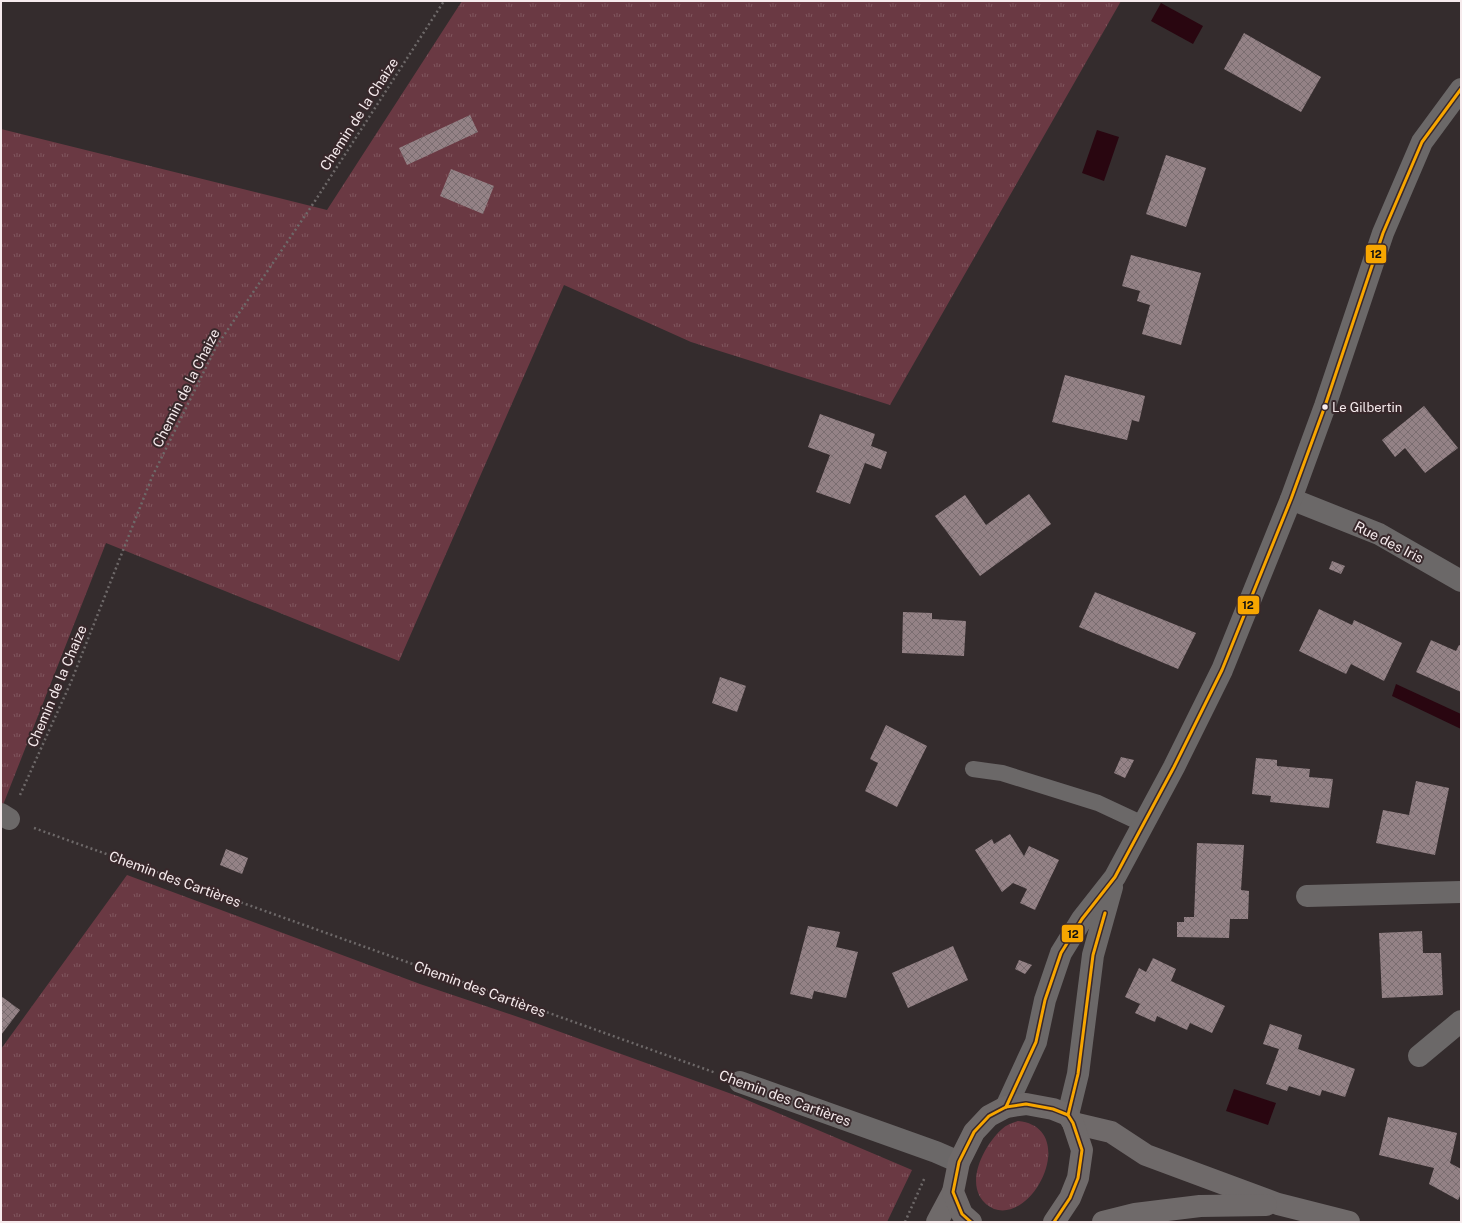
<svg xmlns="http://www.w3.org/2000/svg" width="1462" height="1223" font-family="'Public Sans',sans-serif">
<defs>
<pattern id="grass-tufts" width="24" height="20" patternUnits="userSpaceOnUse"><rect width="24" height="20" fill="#6a3943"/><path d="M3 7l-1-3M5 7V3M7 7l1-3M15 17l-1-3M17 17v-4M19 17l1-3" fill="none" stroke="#80565e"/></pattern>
<pattern id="building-cross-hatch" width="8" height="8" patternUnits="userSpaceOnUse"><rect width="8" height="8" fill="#948286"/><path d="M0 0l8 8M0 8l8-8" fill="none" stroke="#7a6d70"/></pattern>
</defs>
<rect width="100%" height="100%" fill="#342c2d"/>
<g fill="url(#grass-tufts)">
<polygon points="462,1 1121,1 890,405 691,342 564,285 399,661 106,543 1,810 1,129 327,210"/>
<polygon points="127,875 420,984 530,1021 740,1097 912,1170 887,1222 1,1222 1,1049"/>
<path d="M 1018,1121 C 1079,1127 1036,1223 994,1209 C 960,1193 981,1148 1002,1129 C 1006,1125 1012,1123 1018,1121 Z"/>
</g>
<g fill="#290610">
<polygon points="1161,3 1203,26 1193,44 1151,21"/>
<polygon points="1097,130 1119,137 1104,181 1082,173"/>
<polygon points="1396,684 1461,714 1461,729 1392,696"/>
<polygon points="1234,1089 1276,1103 1268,1125 1226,1111"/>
</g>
<g fill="url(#building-cross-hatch)">
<polygon points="1244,33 1321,77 1301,112 1224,69"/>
<polygon points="470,115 478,132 407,165 399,148"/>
<polygon points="1166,155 1206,168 1186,227 1146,214"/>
<polygon points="451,169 494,186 483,214 440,196"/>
<polygon points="1131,255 1201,273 1181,345 1142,334 1150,305 1137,301 1140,291 1122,286"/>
<polygon points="1065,375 1145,396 1139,422 1132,420 1127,440 1052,422"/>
<polygon points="1424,406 1458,448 1425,473 1405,448 1395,457 1382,440"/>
<polygon points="820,414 875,434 871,446 887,452 881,469 865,463 850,504 816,492 830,455 808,447"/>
<polygon points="1029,494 1051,524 980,576 935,516 965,495 986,525"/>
<polygon points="1332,561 1345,566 1341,574 1329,569"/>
<polygon points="1095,592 1196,633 1178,669 1079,627"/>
<polygon points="1319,609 1352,625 1354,620 1402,643 1384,681 1351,664 1346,674 1299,651"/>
<polygon points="903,612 932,613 932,619 966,621 964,656 902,653"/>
<polygon points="1431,640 1456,651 1459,645 1461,646 1461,692 1416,672"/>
<polygon points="720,677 746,686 737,712 712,703"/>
<polygon points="886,725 927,746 897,807 865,791 878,763 870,759"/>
<polygon points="1121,757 1134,760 1125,778 1114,773"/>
<polygon points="1256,758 1277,760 1277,766 1310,769 1309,777 1333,779 1329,808 1270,802 1271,796 1252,794"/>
<polygon points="1416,781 1449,788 1435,855 1376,843 1383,810 1409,815"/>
<polygon points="1010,834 1024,856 1029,846 1059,860 1035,910 1020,903 1027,889 1013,883 1002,892 975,850 992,839 994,844"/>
<polygon points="1197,843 1244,845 1241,890 1249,891 1248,919 1230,919 1229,938 1177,937 1177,922 1184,922 1184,917 1194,917"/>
<polygon points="226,849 248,858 242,874 220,865"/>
<polygon points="808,926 840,932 836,947 858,952 846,998 814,991 812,999 790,994"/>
<polygon points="1422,931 1423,953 1441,953 1443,995 1382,998 1379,933"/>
<polygon points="953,946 968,980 908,1008 892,973"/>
<polygon points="1153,958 1176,969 1171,981 1225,1006 1212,1033 1190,1023 1187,1030 1157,1016 1155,1022 1135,1013 1140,1004 1125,997 1139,968 1146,972"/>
<polygon points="1019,960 1032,965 1025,974 1015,969"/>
<polygon points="1,996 20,1010 1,1035"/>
<polygon points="1270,1024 1302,1035 1298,1049 1355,1069 1345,1097 1322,1090 1320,1096 1289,1086 1287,1091 1266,1084 1279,1049 1263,1044"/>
<polygon points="1388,1117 1457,1133 1450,1163 1461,1169 1461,1194 1458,1200 1429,1184 1434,1168 1379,1155"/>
</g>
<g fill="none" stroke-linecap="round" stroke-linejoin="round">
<g stroke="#6e6969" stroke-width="2.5" stroke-dasharray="2 3" stroke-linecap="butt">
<polyline points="20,795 71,682 152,477 216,347 315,201 444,1"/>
<polyline points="34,828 716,1073"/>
<polyline points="905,1222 925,1177"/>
</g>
<polyline stroke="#6b6868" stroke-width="16" points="973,769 1002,773 1098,803 1143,824"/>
<g stroke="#6b6868" stroke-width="22">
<polyline points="1291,499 1379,534 1461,581"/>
<polyline points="1,814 9,819"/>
<polyline points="1307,896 1461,892"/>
<polyline points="1419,1056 1461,1021"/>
<polyline points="740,1082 936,1152 959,1162"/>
<polyline points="1006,1107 1036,1042 1045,1000 1061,953 1082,919 1115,877 1174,767 1222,670 1291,499 1325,406 1383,233 1422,142 1461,89"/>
<polyline points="1068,1115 1078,1074 1093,955 1112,887"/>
</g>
<g stroke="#6f6a6a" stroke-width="22">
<polyline points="1073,1123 1111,1132 1146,1155 1278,1204 1349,1222"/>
<polyline points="937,1222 953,1192"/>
<polyline points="971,1222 962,1214 953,1192 959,1162 974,1132 989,1116 1006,1107 1026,1104 1053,1109 1068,1115 1073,1123 1082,1150 1078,1178 1070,1198 1054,1222"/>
<polyline points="1103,1222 1135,1214 1200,1206 1266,1205"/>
</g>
<defs>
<g id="bus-1">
<polyline points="1006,1107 1036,1042 1045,1000 1061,953 1082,919 1115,877 1174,767 1222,670 1291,499 1325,406 1383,233 1422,142 1461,89"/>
<polyline points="1068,1115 1078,1074 1093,955 1105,913"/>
<polyline points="971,1222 962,1214 953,1192 959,1162 974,1132 989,1116 1006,1107 1026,1104 1053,1109 1068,1115 1073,1123 1082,1150 1078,1178 1070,1198 1054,1222"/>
</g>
</defs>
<use href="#bus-1" stroke="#38282b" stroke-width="6"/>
<use href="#bus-1" stroke="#f7a600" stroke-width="3"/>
</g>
<circle fill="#f6ebed" stroke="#38282b" stroke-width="1.5" cx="1325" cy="407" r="3.5"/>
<g text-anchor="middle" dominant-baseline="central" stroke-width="4" stroke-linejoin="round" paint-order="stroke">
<g font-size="13" fill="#f6ebed" stroke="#38282b" text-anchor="start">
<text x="1332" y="407">Le Gilbertin</text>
</g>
<g font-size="14" fill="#f6ebed" stroke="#38282b">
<text transform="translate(359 114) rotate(-57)">Chemin de la Chaize</text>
<text transform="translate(186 388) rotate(-63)">Chemin de la Chaize</text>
<text transform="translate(1389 542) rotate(27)">Rue des Iris</text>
<text transform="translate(57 686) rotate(-67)">Chemin de la Chaize</text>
<text transform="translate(175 879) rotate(20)">Chemin des Cartières</text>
<text transform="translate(480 989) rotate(20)">Chemin des Cartières</text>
<text transform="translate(785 1098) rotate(20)">Chemin des Cartières</text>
</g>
</g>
<g stroke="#38282b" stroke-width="1.5">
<rect x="1365" y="244" width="22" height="20" rx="4" fill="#f7a600"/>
<rect x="1237" y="595" width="23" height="20" rx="4" fill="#f7a600"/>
<rect x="1061" y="924" width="23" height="19" rx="4" fill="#f7a600"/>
</g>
<g font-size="11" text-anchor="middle" font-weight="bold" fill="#111">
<text x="1376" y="258">12</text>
<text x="1248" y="609">12</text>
<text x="1073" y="938">12</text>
</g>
<rect width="1462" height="1223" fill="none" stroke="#f6ebed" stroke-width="4"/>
</svg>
